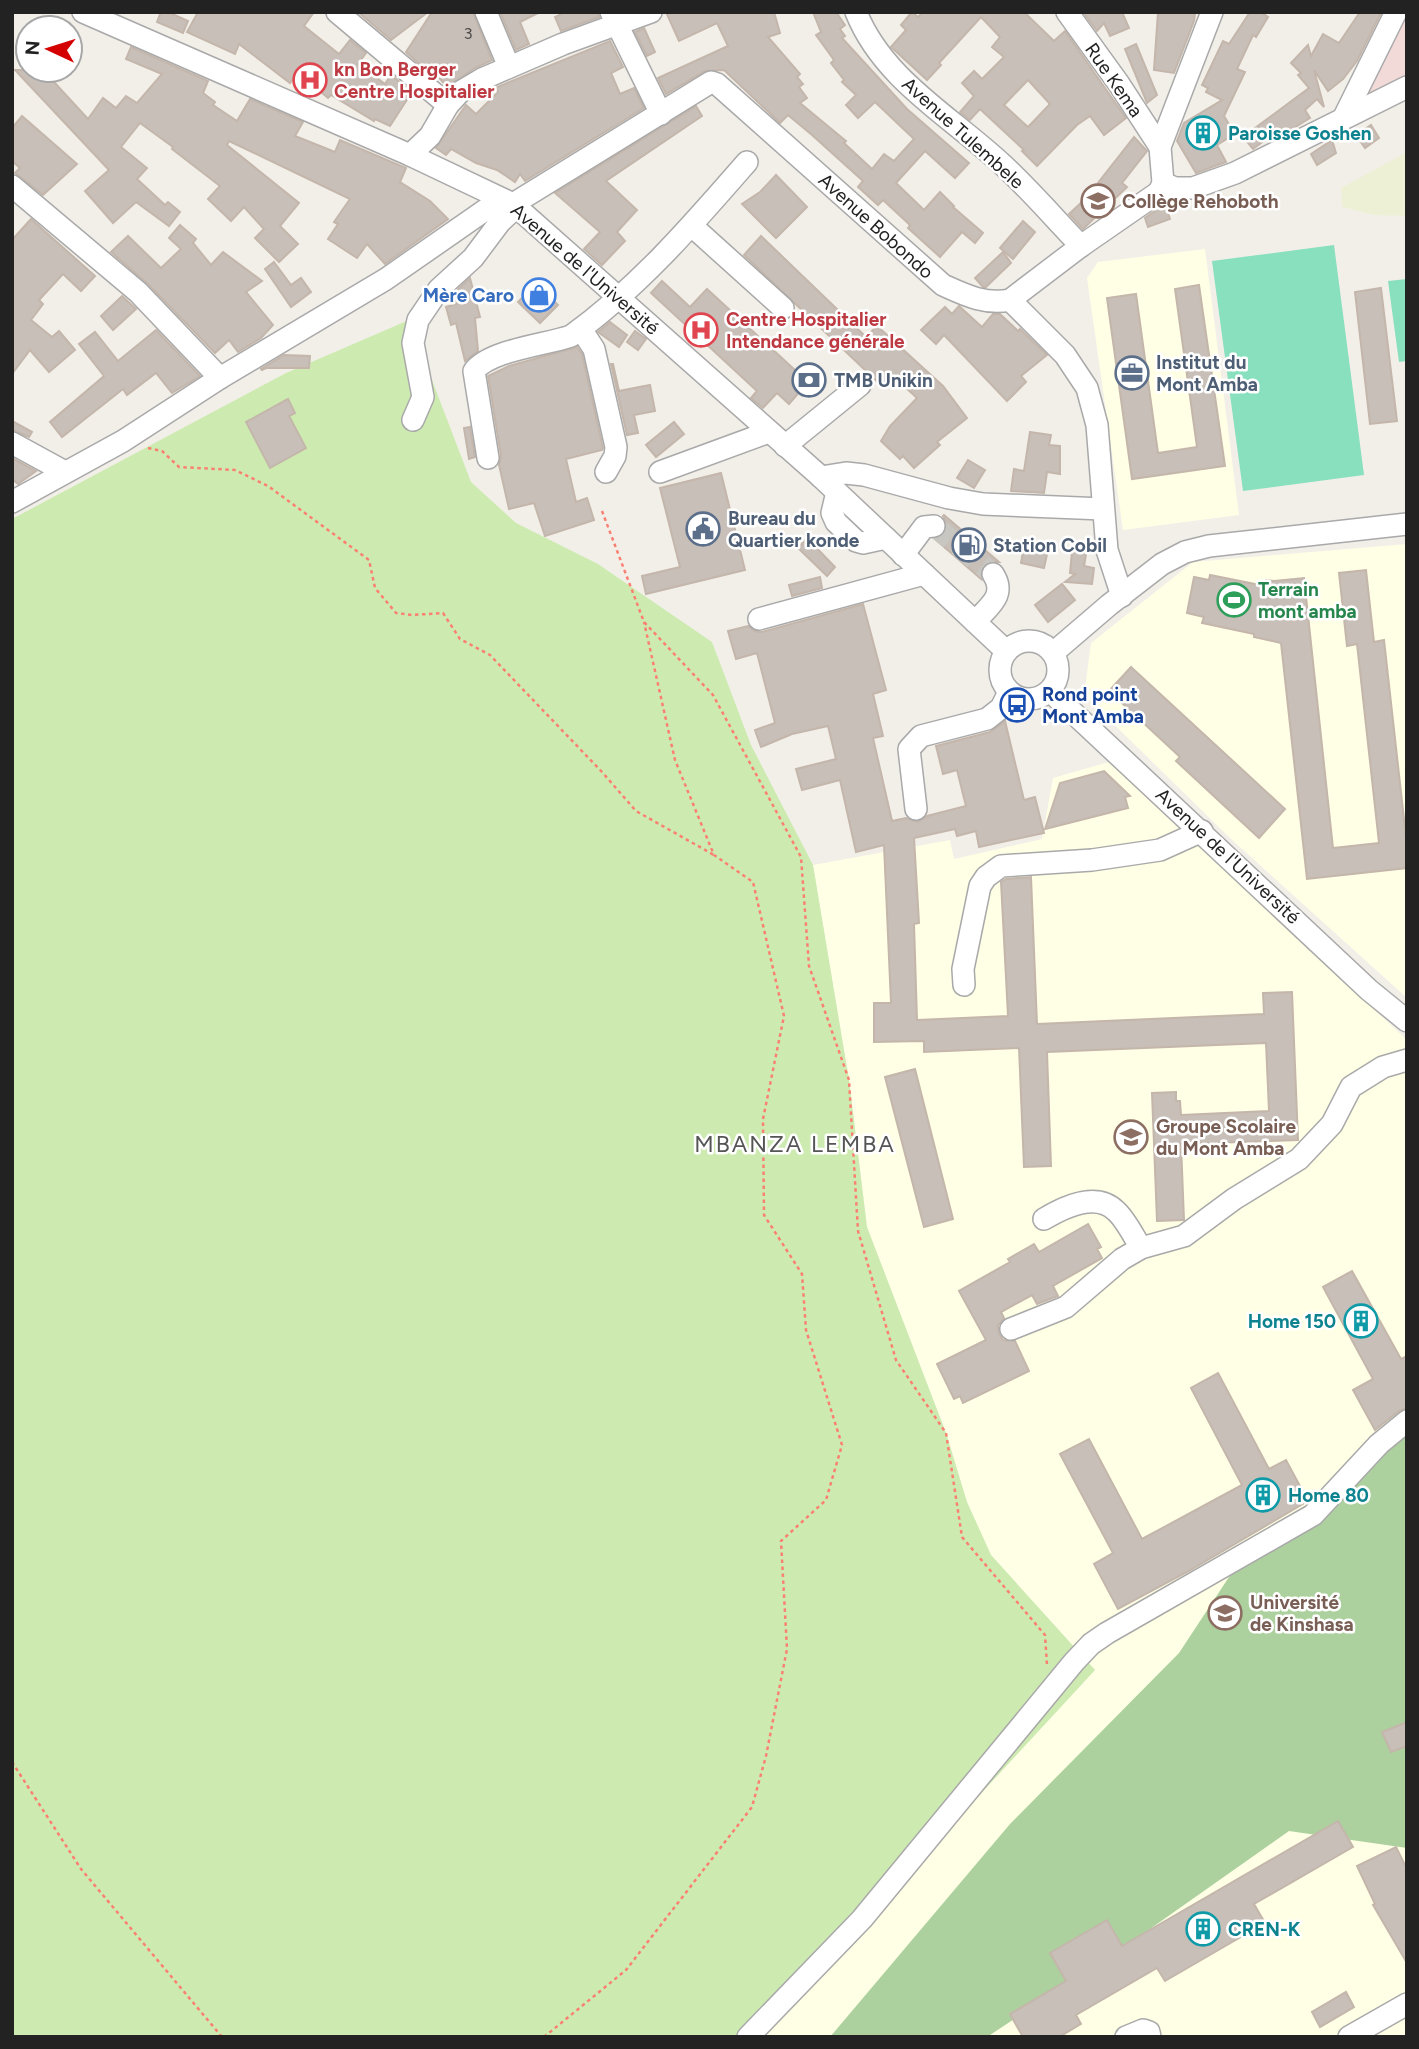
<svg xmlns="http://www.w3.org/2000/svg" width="1419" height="2049" font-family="Figtree,sans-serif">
<rect width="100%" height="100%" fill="#f2efe9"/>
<polygon fill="#f2dad9" points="1404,12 1407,12 1407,78 1369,96 1365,87"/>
<g fill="#ffffe5">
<polygon points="1205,249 1239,515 1123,530 1087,278 1098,262"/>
<polygon points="1407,544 1407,998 1230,838 1084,695 1091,643 1193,562"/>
<polygon points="1109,762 1407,1040 1407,2037 756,2037 1095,1670 991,1555 967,1502 946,1433 867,1227 849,1080 813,865 950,840 954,859 1042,839 1053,778"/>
</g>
<polygon fill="#eef0d5" points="1407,152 1407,216 1374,215 1342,207 1341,188"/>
<polygon fill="#cdebb0" points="409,320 471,482 516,523 598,564 712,642 751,745 813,865 849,1080 867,1227 946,1433 967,1502 991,1555 1095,1670 756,2037 12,2037 12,519 286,373"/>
<polygon fill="#add19e" points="1407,1432 1407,1848 1289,1831 1140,1936 987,2037 830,2037 1010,1824 1179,1653 1229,1577"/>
<g fill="#88e0be">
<polygon points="1334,245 1364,475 1243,491 1212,261"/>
<polygon points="1407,279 1407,361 1399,362 1388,281"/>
</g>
<g fill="#c7bfb8" stroke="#c4b6ab" stroke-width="2" fill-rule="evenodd">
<polygon points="161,12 168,12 188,21 183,33 157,22"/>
<polygon points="198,12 314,12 304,26 339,54 350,40 366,53 358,64 385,84 391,75 412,92 390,126 375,119 374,121 331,95 328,98 298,73 290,83 239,44 235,54 187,32"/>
<polygon points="358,12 428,12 391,40"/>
<polygon points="432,12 473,12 492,60 475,68 447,87 429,66 426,70 406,52"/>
<polygon points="500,12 540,12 520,22 529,44 516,50"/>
<polygon points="566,12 598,12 599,17 561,31 555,17"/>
<polygon points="666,12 774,12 780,33 768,37 800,74 797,77 803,84 799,87 807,98 800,103 846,141 844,143 872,169 884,154 894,161 914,139 875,102 858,118 846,105 856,95 842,82 844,80 831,63 834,60 816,35 821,32 813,12 836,12 845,25 840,29 845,36 842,38 907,109 969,163 955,178 925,151 896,183 924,210 940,192 954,206 953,207 983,233 975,243 962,232 940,257 908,228 910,225 883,200 878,205 858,187 863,181 812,135 788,115 780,123 724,70 705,71 666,94 658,78 728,46 717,23 679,41"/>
<path d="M 912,12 L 918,17 L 923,12 L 1024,12 L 1054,41 L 1065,31 L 1126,118 L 1104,135 L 1090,116 L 1077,125 L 1037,166 L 1022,151 L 1024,150 L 980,109 L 970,120 L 960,112 L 974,96 L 962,83 L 974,71 L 982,79 L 1004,57 L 992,47 L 1000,37 L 981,17 L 939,63 L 941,65 L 927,80 L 891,47 L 906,30 L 901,25 ZM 1028,80 L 1050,104 L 1028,127 L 1004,105 Z"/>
<polygon points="1083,12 1122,12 1129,28 1110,36 1104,23 1097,31"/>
<polygon points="1158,12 1195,13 1194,21 1174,73 1154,70"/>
<polygon points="1250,12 1261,12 1268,17 1256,37 1253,35 1237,69 1245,72 1224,116 1235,134 1217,145 1226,162 1196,173 1177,141 1184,123 1222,100 1206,92 1208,88 1202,85 1223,41 1229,44"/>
<polygon points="1360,12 1381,13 1357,61 1343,79 1328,91 1314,70 1324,107 1317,99 1305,110 1310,118 1284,134 1280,129 1253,149 1243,137 1309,88 1298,75 1301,73 1291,63 1308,45 1311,56 1323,34 1339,43"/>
<polygon points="644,28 655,52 647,56 635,32"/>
<polygon points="610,41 623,67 611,73 620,94 634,88 644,108 525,181 520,174 515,182 497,170 476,163 451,149 446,155 436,148 466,105 476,114 498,92 495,88"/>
<polygon points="1136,44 1157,95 1147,103 1125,49"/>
<polygon points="131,47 208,81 203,93 215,102 213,105 237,121 250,99 303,122 295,136 335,152 340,140 406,168 400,182 430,201 448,219 385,264 367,244 357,258 328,239 338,224 334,222 350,199 229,141 227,145 299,203 280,226 298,244 279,262 255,238 264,229 244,207 231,221 208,199 220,186 172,149 173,147 140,123 121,147 147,168 137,179 165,205 168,202 180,212 169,226 136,202 113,223 85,191 109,170 15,70 43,70 88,119 103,98 116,108 126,96 137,103 162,74 126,59"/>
<polygon points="696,106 702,116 606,181 637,210 617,232 625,241 602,265 584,249 600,232 555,193"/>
<polygon points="22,116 77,164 43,195 15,173 20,168 12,161 12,128"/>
<polygon points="1371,125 1379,138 1365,148 1356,135"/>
<polygon points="1134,137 1147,151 1122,183 1127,187 1083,229 1069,214 1100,185 1098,183"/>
<polygon points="1332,140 1336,153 1317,165 1311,154"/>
<polygon points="776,175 807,207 776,238 742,204 760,192"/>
<polygon points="1165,204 1170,219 1148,227 1145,218"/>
<polygon points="31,219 95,276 81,291 63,274 39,300 43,304 31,320 52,337 59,331 75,350 49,372 30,350 12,374 12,240"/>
<polygon points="1023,221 1035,232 1013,259 1000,248"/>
<polygon points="180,225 196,239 193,243 211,265 223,252 262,281 246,292 273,325 261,338 238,352 229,340 215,353 147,283 111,252 128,236 161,268 181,249 169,238"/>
<polygon points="761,236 866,337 877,326 943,386 967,418 937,442 940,445 914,468 903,456 900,459 881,441 890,426 917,398 894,377 884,388 744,255"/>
<polygon points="1003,252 1011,263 986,287 983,287 975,278"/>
<polygon points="274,262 291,285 301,278 311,292 291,307 265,269"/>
<polygon points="470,278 480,317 475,318 478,351 465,361 456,323 451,325 446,307 456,304 454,293"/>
<polygon points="662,281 690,307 707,289 808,382 789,404 777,393 763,408 751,398 757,391 651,293"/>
<polygon points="536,284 558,305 540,323 518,302"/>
<polygon points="1199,285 1225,466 1132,479 1107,298 1136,294 1158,453 1197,447 1175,289"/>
<polygon points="1381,288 1397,421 1370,424 1355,292"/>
<polygon points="122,296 136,309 113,330 101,316"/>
<polygon points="959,306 982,327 993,314 1000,314 1018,331 1020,329 1047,355 1021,376 1026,382 1007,401 944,335 936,344 921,330 945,307 952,314"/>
<polygon points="610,322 627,335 619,347 598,332"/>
<polygon points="156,330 200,376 172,393 156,373 127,395 123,389 62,437 50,422 104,376 79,344 95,332 118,361"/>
<polygon points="635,331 646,339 638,350 627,342"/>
<polygon points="577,347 582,354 603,448 602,450 566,459 576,502 587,498 594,520 545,536 534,503 509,509 499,465 501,456 488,376 509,366"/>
<polygon points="284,355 310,356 309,368 266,368 262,370 261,369"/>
<polygon points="611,364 613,364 619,391 650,385 655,411 634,415 638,433 627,435"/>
<polygon points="288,399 295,413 289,416 306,448 270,468 246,422"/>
<polygon points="12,421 32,432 29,437 12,430"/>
<polygon points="674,422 684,434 656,457 646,445"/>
<polygon points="470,427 475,457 469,459 464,428"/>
<polygon points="1030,432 1051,435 1049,445 1060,446 1060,474 1047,472 1044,493 1011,491 1014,469 1024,471"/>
<polygon points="12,458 36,471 18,484 12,479"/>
<polygon points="968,460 985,470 974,488 957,478"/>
<polygon points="721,473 745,570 646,594 642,576 680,567 660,488"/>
<polygon points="944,515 999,562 988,562 982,566 980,573 981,579 935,539 942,536 946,531 947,524 943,516"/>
<polygon points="807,538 835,567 827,576 798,548"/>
<polygon points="1025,540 1049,545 1044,568 1021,563"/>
<polygon points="1072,552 1086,554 1084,566 1094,568 1092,584 1065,582 1075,574 1070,573"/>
<polygon points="1366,570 1374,642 1384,640 1407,846 1407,868 1307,879 1281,643 1254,637 1254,634 1202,623 1204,617 1187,613 1194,577 1209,580 1210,575 1265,586 1266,580 1274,581 1304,578 1333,848 1379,843 1357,644 1347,646 1339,573"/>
<polygon points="820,577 822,588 792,596 789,585"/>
<polygon points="1062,584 1075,600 1048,622 1035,605"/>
<polygon points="863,604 886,690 873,694 883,736 873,738 892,821 906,818 918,822 927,816 966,806 957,770 943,774 936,746 990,732 1005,721 1024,800 1035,797 1044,833 979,847 976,831 957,836 955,829 914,838 919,923 914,924 917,1020 1008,1016 1001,882 1006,879 1031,877 1037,1024 1264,1014 1263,993 1292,992 1298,1140 1181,1144 1184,1220 1157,1221 1152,1093 1176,1092 1176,1101 1180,1101 1181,1115 1269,1111 1266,1043 1047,1052 1051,1166 1024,1167 1019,1048 924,1052 924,1041 874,1042 874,1003 891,1003 884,845 856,852 840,780 802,790 796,769 836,759 828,726 792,734 761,747 755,730 775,723 757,653 736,659 728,631 748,626 755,631 762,632"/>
<polygon points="1131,667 1285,809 1259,838 1176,761 1180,757 1109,691"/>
<polygon points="1104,771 1130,796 1125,797 1128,808 1045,829 1060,783"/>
<polygon points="915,1069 953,1219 924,1227 885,1077"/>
<polygon points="1088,1224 1101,1247 1097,1249 1102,1258 1053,1286 1058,1296 1037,1304 1032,1295 1001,1312 1004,1318 998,1326 999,1334 1003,1340 1015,1341 1029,1371 963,1403 960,1396 954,1399 937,1364 986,1340 959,1291 1010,1262 1008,1259 1034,1244 1039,1252"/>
<polygon points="1352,1271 1401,1359 1407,1356 1407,1408 1399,1411 1375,1430 1353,1390 1373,1379 1323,1287"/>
<polygon points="1218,1373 1269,1469 1286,1460 1308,1501 1189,1571 1118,1609 1094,1564 1113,1553 1060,1454 1089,1439 1142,1539 1242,1485 1191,1388"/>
<polygon points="1407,1722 1407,1746 1391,1752 1382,1732"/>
<polygon points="1338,1821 1353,1847 1254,1904 1265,1923 1165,1981 1157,1968 1076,2015 1081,2024 1059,2037 1023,2037 1010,2014 1066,1981 1050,1953 1107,1920 1122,1946"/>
<polygon points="1396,1847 1407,1869 1407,1963 1373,1905 1375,1904 1357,1866"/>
<polygon points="1346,1992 1354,2007 1320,2027 1312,2012"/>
</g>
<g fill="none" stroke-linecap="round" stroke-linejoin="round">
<polyline stroke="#c8c6c1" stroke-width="21" stroke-dasharray="21 10" stroke-linecap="butt" points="934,526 993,574"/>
<defs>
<g id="minor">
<polyline points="83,12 410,155 513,204 821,477 1006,651"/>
<polyline points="337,12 448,105"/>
<polyline points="486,12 509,67"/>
<polyline points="611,12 661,114"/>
<path d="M 856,12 C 883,80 952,117 1003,165 C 1030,190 1055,219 1081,246"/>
<polyline points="1067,12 1119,84 1160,147"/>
<polyline points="1344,117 1396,12"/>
<polyline points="410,155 430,136 448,105 460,92 482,79 563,44 651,12"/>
<polyline points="1163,183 1175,188 1193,188 1235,173 1407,87"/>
<polyline points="12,186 138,292 220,378"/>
<path d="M 513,204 L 711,82 L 717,84 L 943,285 C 965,295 985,305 1010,300 L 1081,246 L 1159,192 L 1163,183 L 1160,147 L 1212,12"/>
<polyline points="692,226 783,308"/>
<polyline points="1010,300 1065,355 1087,388 1097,425 1107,550 1122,596"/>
<polyline points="581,329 594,349 616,447 615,456 606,472"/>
<polyline points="413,420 423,397 413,343 418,320 439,289 473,258 500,222 516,207"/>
<polyline points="12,443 65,472"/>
<polyline points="785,446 860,385"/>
<path d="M 488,458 L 474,371 C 490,350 545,345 571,336 C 639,287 693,224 747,162"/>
<polyline points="660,472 769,432"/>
<polyline points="821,477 846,473 864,475 949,498 983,504 1103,509"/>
<polyline points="837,492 832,513 836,522 856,541 863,543 886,538"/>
<polyline points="12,502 123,441 220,378 386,279 501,199"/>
<polyline points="903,555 924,527 934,526"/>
<polyline points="759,619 924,574"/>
<path d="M 975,622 C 989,606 1007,595 993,574"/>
<circle cx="1029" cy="670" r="29"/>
<polyline points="1053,653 1109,605 1162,564 1185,552 1209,546 1407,524"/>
<polyline points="1050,691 1369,990 1407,1021"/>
<polyline points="916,809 909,749 921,736 987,719 1001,708 1009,692"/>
<polyline points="964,985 963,969 980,886 986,877 1001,866 1092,860 1160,850 1202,831"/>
<path d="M 1044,1219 C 1064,1207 1096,1191 1116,1211 C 1126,1220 1134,1237 1141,1248"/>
<polyline points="1011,1329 1066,1307 1122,1259 1141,1248 1184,1236 1234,1199 1299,1159 1332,1124 1351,1087 1383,1067 1407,1060"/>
<polyline points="748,2037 862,1919 1074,1662 1091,1644 1107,1633 1313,1515 1379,1444 1407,1421"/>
<polyline points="1126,2037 1143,2030 1149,2032 1150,2037"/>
<polyline points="1349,2037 1407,2004"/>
</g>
</defs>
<use href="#minor" stroke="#a9a9a9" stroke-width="24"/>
<g stroke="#fa8072" stroke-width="2.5" stroke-dasharray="3.5 3.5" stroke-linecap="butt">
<polyline points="148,448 162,451 179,467 235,470 268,486 369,560 375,588 396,613 412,615 443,613 460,639 490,655 602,772 636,811 714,855"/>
<polyline points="602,511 644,622 713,695 801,857 809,966 849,1080 858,1231 896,1360 946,1433 962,1537 1045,1635 1047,1665"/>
<polyline points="12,1762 81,1869 222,2037"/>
<polyline points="544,2037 626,1970 752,1807 766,1756 787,1649 781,1541 826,1500 842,1445 806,1330 802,1274 764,1215 763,1119 784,1016 753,882 714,855 675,760 644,622"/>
</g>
<use href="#minor" stroke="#fff" stroke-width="21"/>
</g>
<defs>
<symbol id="hospital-ring" viewBox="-11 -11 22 22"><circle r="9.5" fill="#fff" stroke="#e0444e" stroke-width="1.5"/><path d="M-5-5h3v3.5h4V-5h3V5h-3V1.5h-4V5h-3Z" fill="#e0444e"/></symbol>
<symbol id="building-ring" viewBox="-11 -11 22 22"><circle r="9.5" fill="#fff" stroke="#0f9aa8" stroke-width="1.5"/><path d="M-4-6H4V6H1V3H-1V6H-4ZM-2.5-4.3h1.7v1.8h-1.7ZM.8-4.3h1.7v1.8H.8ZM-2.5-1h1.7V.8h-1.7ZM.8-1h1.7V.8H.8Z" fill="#0f9aa8"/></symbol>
<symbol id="school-ring" viewBox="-11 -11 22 22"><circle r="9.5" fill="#fff" stroke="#8d6e63" stroke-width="1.5"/><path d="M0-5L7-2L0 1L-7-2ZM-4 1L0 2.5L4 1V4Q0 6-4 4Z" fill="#8d6e63"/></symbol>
<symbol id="shop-ring" viewBox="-11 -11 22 22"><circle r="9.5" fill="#fff" stroke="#3f7fe0" stroke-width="1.5"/><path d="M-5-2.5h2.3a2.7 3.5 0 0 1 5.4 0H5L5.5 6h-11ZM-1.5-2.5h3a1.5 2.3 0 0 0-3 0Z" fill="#3f7fe0"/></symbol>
<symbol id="office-ring" viewBox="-11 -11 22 22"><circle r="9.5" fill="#fff" stroke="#5c6f8a" stroke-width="1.5"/><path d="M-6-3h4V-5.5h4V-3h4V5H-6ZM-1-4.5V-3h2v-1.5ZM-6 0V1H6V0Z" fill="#5c6f8a"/></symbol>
<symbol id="bank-ring" viewBox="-11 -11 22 22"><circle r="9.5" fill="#fff" stroke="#5c6f8a" stroke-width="1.5"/><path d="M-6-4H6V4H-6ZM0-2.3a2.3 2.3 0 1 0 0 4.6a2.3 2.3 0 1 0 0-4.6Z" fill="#5c6f8a"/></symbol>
<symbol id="civic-ring" viewBox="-11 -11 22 22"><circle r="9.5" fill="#fff" stroke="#5c6f8a" stroke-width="1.5"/><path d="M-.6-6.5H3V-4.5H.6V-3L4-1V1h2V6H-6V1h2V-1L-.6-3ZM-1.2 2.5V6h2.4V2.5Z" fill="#5c6f8a"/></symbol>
<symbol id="fuel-ring" viewBox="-11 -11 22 22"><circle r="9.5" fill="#fff" stroke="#5c6f8a" stroke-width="1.5"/><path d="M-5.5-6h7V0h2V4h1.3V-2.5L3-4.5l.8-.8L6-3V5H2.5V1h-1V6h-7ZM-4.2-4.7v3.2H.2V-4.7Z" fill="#5c6f8a"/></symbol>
<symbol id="stadium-ring" viewBox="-11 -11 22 22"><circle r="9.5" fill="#fff" stroke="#2e9e5b" stroke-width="1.5"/><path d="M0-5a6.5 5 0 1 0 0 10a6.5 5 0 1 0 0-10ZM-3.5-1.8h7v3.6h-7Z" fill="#2e9e5b"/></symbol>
<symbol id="bus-ring" viewBox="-11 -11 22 22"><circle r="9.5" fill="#fff" stroke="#1a4fb4" stroke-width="1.5"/><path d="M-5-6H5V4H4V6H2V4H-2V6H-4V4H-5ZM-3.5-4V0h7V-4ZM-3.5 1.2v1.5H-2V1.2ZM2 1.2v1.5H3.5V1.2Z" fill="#1a4fb4"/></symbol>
<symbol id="university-ring" viewBox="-11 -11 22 22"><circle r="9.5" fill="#fff" stroke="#8d6e63" stroke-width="1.5"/><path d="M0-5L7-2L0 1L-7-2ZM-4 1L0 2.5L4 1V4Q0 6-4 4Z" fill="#8d6e63"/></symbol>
</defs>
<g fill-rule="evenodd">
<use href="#hospital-ring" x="291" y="61" width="38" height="38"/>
<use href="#building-ring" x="1184" y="114" width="38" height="38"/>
<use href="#school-ring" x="1079" y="182" width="38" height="38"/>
<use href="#shop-ring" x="520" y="276" width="38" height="38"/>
<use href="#hospital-ring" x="682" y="311" width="38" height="38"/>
<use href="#office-ring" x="1113" y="354" width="38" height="38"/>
<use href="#bank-ring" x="790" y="361" width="38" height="38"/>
<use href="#civic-ring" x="684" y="510" width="38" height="38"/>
<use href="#fuel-ring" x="950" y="526" width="38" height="38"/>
<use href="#stadium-ring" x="1215" y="581" width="38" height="38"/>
<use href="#bus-ring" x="998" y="686" width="38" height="38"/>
<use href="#school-ring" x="1112" y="1118" width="38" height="38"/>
<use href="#building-ring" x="1342" y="1302" width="38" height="38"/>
<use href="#building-ring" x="1244" y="1476" width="38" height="38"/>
<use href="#university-ring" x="1206" y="1594" width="38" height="38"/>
<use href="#building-ring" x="1184" y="1910" width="38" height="38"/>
</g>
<g text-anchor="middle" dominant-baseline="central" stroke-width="5" stroke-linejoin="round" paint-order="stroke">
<g font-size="16" fill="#4b4948">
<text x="468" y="33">3</text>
</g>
<g font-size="19" font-weight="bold" fill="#be3a42" stroke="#fff" text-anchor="start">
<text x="334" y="69">kn Bon Berger<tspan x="334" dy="22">Centre Hospitalier</tspan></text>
<text x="726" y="319">Centre Hospitalier<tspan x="726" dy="22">Intendance générale</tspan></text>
</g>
<g font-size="19" fill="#222" stroke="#fff">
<text transform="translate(1114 80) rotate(55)">Rue Kema</text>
<text transform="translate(963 133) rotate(42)">Avenue Tulembele</text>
<text transform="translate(876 226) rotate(42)">Avenue Bobondo</text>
<text transform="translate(585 269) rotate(41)">Avenue de l'Université</text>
<text transform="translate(1228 856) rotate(43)">Avenue de l'Université</text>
</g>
<g font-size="19" font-weight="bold" fill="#0d838f" stroke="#fff" text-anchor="start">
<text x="1228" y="133">Paroisse Goshen</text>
<text x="1336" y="1321" text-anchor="end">Home 150</text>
<text x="1288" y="1495">Home 80</text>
<text x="1228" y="1929">CREN-K</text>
</g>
<g font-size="19" font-weight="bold" fill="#785e54" stroke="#fff" text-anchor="start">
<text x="1122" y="201">Collège Rehoboth</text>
<text x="1156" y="1126">Groupe Scolaire<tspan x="1156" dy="22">du Mont Amba</tspan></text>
<text x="1250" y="1602">Université<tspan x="1250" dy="22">de Kinshasa</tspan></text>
</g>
<g font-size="19" font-weight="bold" fill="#366cbe" stroke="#fff" text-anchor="end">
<text x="514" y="295">Mère Caro</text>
</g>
<g font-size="19" font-weight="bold" fill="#4e5e75" stroke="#fff" text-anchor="start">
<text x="1156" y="362">Institut du<tspan x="1156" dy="22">Mont Amba</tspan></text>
<text x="834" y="380">TMB Unikin</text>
<text x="728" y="518">Bureau du<tspan x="728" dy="22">Quartier konde</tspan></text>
<text x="993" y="545">Station Cobil</text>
</g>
<g font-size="19" font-weight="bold" fill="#27864d" stroke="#fff" text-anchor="start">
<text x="1258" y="589">Terrain<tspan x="1258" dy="22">mont amba</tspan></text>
</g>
<g font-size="19" font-weight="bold" fill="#164399" stroke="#fff" text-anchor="start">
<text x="1042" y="694">Rond point<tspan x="1042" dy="22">Mont Amba</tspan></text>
</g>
<g font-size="23" letter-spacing="2" fill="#555" stroke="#fff">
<text x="795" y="1144">MBANZA LEMBA</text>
</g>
</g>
<rect width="1419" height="2049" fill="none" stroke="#222222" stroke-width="28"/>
<g transform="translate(49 49) rotate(274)"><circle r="33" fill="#ffffff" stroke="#a7a7a7" stroke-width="2"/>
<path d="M0-5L12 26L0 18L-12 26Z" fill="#d40000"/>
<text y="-10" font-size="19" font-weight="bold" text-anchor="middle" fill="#222222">N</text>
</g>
</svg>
